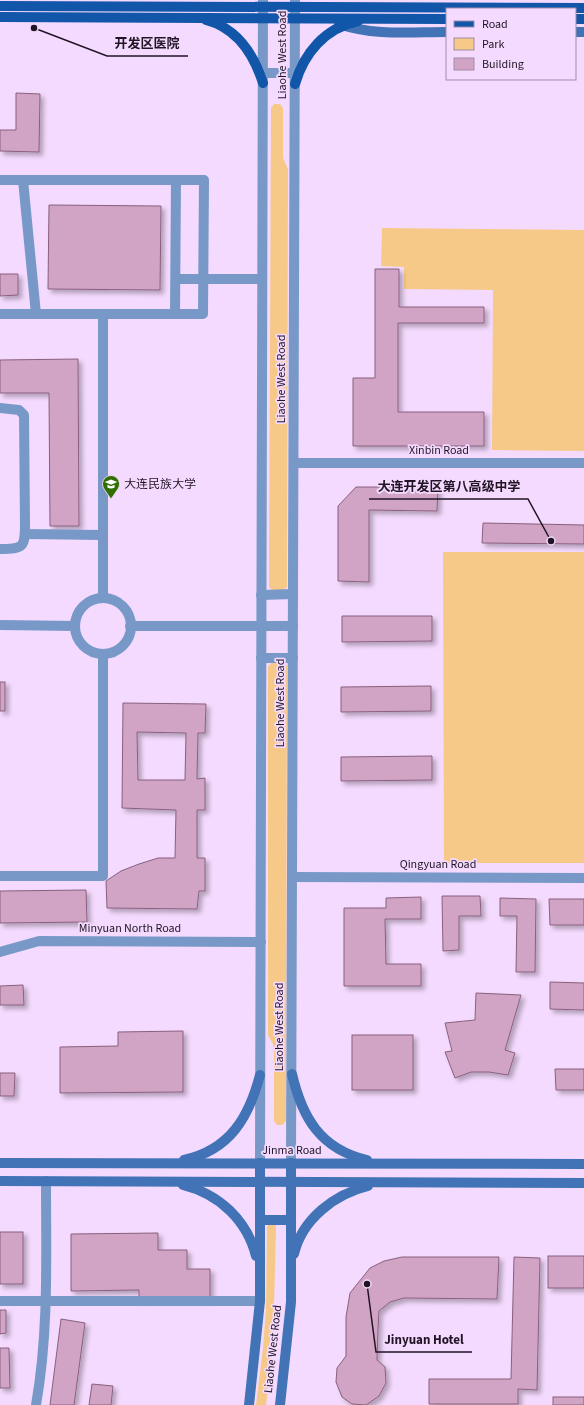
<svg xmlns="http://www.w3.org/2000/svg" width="584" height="1405" font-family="'Source Sans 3','Noto Sans SC',sans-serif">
<defs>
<filter id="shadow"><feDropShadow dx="3.5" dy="3.5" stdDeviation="2" flood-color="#0004"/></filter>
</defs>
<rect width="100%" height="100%" fill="#f4dafe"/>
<g fill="#f6c989">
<polygon points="274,104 280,104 283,108 283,158 288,169 287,587 281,592 274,592 269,587 271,108"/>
<polygon points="382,228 584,230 584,451 492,450 493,290 404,289 404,267 381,266"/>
<polygon points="443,552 584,552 584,863 444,863"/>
<polygon points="274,660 281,660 287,666 286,1121 282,1125 277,1125 274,1121 274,1053 273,1044 268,1035 268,667"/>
<polygon points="269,1223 274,1223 276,1226 273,1348 266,1405 256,1405 263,1348 266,1309 267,1227"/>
</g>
<g fill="#d1a3c4" stroke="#89607e" fill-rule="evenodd" filter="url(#shadow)">
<polygon points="16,93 40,94 39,152 0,151 0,130 16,130"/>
<polygon points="49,205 161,206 160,290 48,289"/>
<polygon points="375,269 399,269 399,307 484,307 484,323 398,323 398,412 484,412 484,446 353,446 353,378 375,378"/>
<polygon points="0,274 18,274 18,295 0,296"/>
<polygon points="78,359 79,526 50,526 49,393 0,393 0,360"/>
<polygon points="356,487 438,487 437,511 369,510 369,582 338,581 338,506"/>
<polygon points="483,523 584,525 584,544 482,543"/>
<polygon points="342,616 432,616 432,641 342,642"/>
<rect x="0" y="682" width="5" height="29"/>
<polygon points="431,686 431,711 341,712 341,687"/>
<path d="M 123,703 L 206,704 L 205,733 L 198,733 L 197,779 L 205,778 L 205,810 L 197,810 L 197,858 L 205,858 L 205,891 L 199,891 L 197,909 L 107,908 L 106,881 L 121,871 L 139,864 L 158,858 L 175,858 L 176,810 L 122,808 ZM 137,732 L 186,733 L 185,780 L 138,780 Z"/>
<polygon points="432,756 432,780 341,781 341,757"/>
<polygon points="86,890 87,922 0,923 0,891"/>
<polygon points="442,896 480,896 481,916 459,916 459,950 443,951"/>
<polygon points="421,897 421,919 385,919 386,964 421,964 421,986 344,986 344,908 386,908 386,898"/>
<polygon points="500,898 536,899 535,972 516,972 517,916 500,916"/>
<polygon points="549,899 584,899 584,925 550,925"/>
<polygon points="550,982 584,983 584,1010 550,1009"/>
<polygon points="23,985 24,1005 0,1005 0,986"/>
<polygon points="476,993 521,995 505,1050 515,1053 508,1075 489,1072 471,1072 455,1078 445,1052 452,1051 445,1023 475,1020"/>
<polygon points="183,1031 183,1092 60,1093 60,1047 118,1046 118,1032"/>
<rect x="352" y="1035" width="61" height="55"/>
<polygon points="555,1069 584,1069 584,1090 556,1090"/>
<polygon points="0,1073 15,1073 14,1096 0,1096"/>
<rect x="0" y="1232" width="23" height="52"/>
<polygon points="158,1233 158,1250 187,1250 187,1269 210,1269 210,1298 139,1299 139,1290 71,1291 71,1234"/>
<rect x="548" y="1256" width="36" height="32"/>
<polygon points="402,1257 499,1257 497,1299 404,1298 390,1302 379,1311 378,1329 377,1360 385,1367 386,1383 379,1396 366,1405 352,1404 342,1397 336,1382 337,1368 346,1356 346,1317 350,1293 370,1268 384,1261"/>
<polygon points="514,1257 540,1258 537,1390 518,1389 518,1404 429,1404 429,1379 511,1379"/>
<polygon points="0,1310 6,1310 6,1333 0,1334"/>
<polygon points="61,1319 85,1323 74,1405 50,1405"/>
<polygon points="0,1348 9,1348 10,1388 0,1388"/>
<polygon points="92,1384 113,1386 111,1405 89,1405"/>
<rect x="553" y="1397" width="31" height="8"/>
</g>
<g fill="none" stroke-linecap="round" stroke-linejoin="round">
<g stroke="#7899c7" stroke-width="10">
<polyline points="0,180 204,180 203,314 0,314"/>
<polyline points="23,180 36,314"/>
<polyline points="176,279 262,279"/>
<polyline points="103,314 103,598"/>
<polyline points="175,314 176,180"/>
<path d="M 0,408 L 19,410 L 24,415 L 25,524 C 25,547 24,549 0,549"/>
<polyline points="294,463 584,463"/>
<polyline points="25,534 103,535"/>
<circle cx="103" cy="626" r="28"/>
<polyline points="0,625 75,626"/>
<polyline points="130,626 293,626"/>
<polyline points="0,876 103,876 103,654"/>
<polyline points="292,877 584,878"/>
<polyline points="0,952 39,941 261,942"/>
<polyline points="0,1301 260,1301"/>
<path d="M 36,1405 C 49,1331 46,1256 46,1181"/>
</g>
<g stroke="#7899c7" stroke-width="10">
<polyline points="263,73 295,73"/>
<polyline points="261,595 293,594"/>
<polyline points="261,658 293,658"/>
<polyline points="260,1163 263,0"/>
<polyline points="291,1163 295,0"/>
</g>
<g stroke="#4173b6" stroke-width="10">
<path d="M 339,24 C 374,36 411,32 447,32"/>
<polyline points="575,32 584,32"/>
<path d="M 292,1074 C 302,1117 320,1149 367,1160"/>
<path d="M 184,1160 C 230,1150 249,1117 260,1075"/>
<polyline points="0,1163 584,1164"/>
<polyline points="0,1181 584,1183"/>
<path d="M 183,1185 C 219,1194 247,1220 256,1256"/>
<polyline points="260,1220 291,1220"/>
<path d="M 294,1254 C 302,1219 335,1194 368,1186"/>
<polyline points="249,1405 260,1301 260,1163"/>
<polyline points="280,1405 291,1302 291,1163"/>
</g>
<g stroke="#1156a8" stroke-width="10">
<polyline points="0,6 584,8"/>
<polyline points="0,17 447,19"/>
<polyline points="575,19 584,19"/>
<path d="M 206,20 C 237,28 254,55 263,83"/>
<path d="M 295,84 C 304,53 325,28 358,21"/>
</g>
</g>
<defs>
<symbol id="university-pin" viewBox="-11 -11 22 30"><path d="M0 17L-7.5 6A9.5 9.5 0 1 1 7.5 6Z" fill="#316e00" stroke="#f4dafe"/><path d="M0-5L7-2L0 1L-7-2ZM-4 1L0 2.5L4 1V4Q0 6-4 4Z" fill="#fff"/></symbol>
</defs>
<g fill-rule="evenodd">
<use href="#university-pin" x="101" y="474" width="20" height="27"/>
</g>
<g text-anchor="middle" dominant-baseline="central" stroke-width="3.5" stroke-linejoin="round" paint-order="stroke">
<g font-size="12" fill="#211525" stroke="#f4dafe">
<text transform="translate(282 55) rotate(-90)">Liaohe West Road</text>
<text transform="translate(281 379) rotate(-90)">Liaohe West Road</text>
<text x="439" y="450">Xinbin Road</text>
<text transform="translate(280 703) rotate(-90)">Liaohe West Road</text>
<text x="438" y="864">Qingyuan Road</text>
<text x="130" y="928">Minyuan North Road</text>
<text transform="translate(279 1027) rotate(-90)">Liaohe West Road</text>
<text x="292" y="1150">Jinma Road</text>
<text transform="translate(273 1349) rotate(-84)">Liaohe West Road</text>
</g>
<g font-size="12" fill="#211525" stroke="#f4dafe" text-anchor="start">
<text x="124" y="484">大连民族大学</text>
</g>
</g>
<path fill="none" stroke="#211525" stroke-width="1.5" d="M34 28L107 56H188M551 541L528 499H369M367 1284L376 1352H472"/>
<g fill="#211525" stroke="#f4dafe" stroke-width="1.5">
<circle cx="34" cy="28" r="4"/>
<circle cx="551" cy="541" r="4"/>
<circle cx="367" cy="1284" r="4"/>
</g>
<g font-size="13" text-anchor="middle" font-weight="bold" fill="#211525" stroke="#f4dafe" stroke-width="3.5" stroke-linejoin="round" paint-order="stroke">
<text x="147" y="48">开发区医院</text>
<text x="449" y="491">大连开发区第八高级中学</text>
<text x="424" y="1344">Jinyuan Hotel</text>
</g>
<rect x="446" y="8" width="130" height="72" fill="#f4dafe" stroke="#a08ba7"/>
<rect x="454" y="21" width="20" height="6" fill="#1156a8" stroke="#a08ba7"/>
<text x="482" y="28" font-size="12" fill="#211525">Road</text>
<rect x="454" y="38" width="20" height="12" fill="#f6c989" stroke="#a08ba7"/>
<text x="482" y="48" font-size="12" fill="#211525">Park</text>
<rect x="454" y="58" width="20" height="12" fill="#d1a3c4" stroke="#a08ba7"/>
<text x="482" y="68" font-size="12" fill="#211525">Building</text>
</svg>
